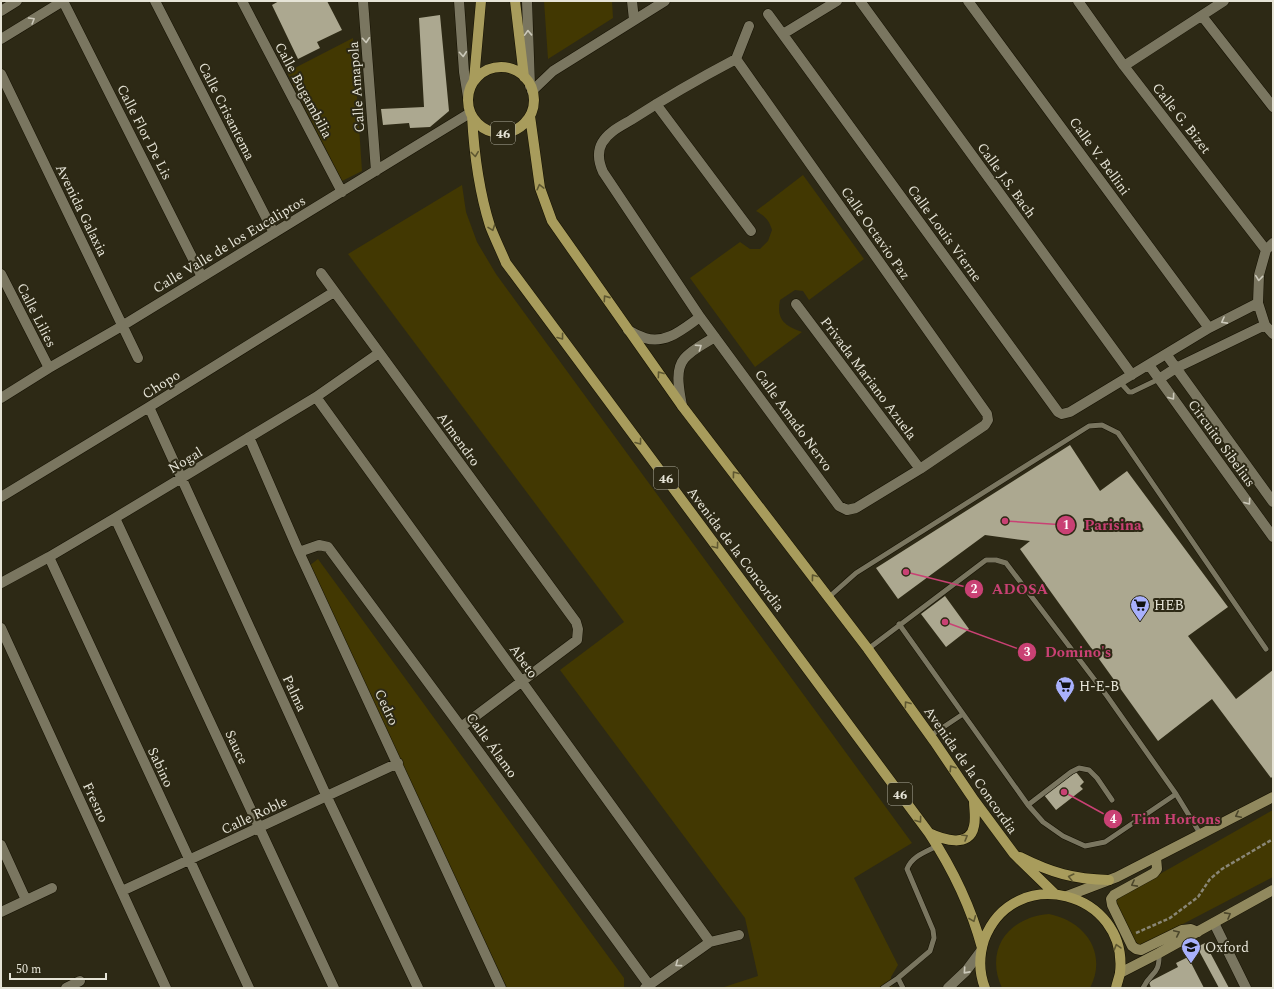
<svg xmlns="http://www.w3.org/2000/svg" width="1274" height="989" viewBox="0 0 1274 989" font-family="Spectral,serif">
<rect width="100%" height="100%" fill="#2d2915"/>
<path fill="#423802" d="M544 1H612L613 18 548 59Z
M353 38 362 171 342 181 287 72Z
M803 175 864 259 809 300 803 291 795 290 780 300C776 320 785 326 802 332L755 367 690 278 740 242 750 249H760L768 241 772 230C769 220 765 216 756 211Z
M462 185 466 212 477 242 496 274 912 843 854 878 898 965 891 977 892 988H721L758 976 745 918 560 670 624 622 348 254Z
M318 559 624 978V988H507L309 566Z
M1273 810V877L1137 948 1114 900Z
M1049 914C1085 921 1108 953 1090 988H1002C984 949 1009 917 1049 914Z"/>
<path fill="#aca890" d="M279 1H327L342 30 317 42 320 48 298 59 272 5Z
M440 15 449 111 430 127 410 128 409 123 383 125 381 109 424 107 419 18Z
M1070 445 1100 491 1127 471 1228 607 1188 636 1236 699 1273 670V776L1271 778 1212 699 1158 741 1020 549 1030 541 985 535 898 599 876 568Z
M945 596 969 629 946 647 921 614Z
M1076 772 1084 782 1080 786 1083 789 1056 810 1044 795Z
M1205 943 1229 988H1219L1197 947Z
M1188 957 1204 988H1151L1149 982 1178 967 1176 963Z"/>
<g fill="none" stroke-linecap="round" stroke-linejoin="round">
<defs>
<path id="service" d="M1120 382 1129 392H1132L1159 379
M829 597 856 573 1089 426 1102 425 1118 433 1266 649
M899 624 1028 805 1043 822 1063 836 1085 846 1105 842 1176 794
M868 649 986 560H996L1006 563 1107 696 1176 794 1201 835
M930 736 963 714
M1028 805 1071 772 1079 768 1089 770 1097 778 1112 800
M883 988 898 978
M903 988 898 978 930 951 934 938 933 930 907 869C912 856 926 852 937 846
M1143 988C1151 971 1160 976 1159 953"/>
<path id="minor" d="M63 1 202 277
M155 1 274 233
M242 1 342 192
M363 1 376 171
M632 1 634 20
M860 1 1132 375
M968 1 1209 328
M1078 1 1124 66 1266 250
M768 14 1058 412 1062 414 1070 412 1209 328 1258 303
M1202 16 1273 107
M783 34 837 1
M736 59 987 414 988 420 985 425 920 469 856 508 847 510 839 506 700 317 603 172C599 163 597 152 602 143 608 132 621 126 631 120 665 98 700 78 736 59Z
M736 59 749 26
M1124 66 1224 1
M1 74 138 358
M532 91 553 71 665 1
M656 104 751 231
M1273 243 1266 250 1259 275 1258 303 1265 325 1273 334
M321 273 576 622 578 629 577 640 461 727
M1 274 49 368
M796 304 920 469
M628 330C633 333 639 336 645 338 666 345 684 328 700 317
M1166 354 1273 502
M1149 365 1273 537
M1159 379 1176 368 1265 325
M316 397 710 942
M1 398 49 368 122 326 470 113
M682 406C680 393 674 371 684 359 691 350 705 343 715 337
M149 407 327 797 418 988
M249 437 299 552 501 988
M1 497 149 407 334 292
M115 518 334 988
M299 552 319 545 328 547 461 727 649 985
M49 557 249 988
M1 583 49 557 115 518 316 397 379 353
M1 628 166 988
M1 845 26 900
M122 891 398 763
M1 912 52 888
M1214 923 1246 988
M66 988 80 981
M645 988 710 942 739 935
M948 988 966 971 981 951"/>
<path id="tertiary" d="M459 1 464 72 468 97
M527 1 530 86
M1 11 17 1
M1 39 63 1"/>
<path id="secondary" d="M1156 857 1157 869 1154 873 1114 895 1111 899 1112 905 1132 946 1136 949 1141 950 1182 930 1191 929 1198 932
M1067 896 1117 877 1273 797
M1120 973 1159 953 1273 890"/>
<path id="primary" d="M515 1 524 77
M468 100a33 33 0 1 1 66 0a33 33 0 1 1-66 0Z
M474 80 481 1
M472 116C474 153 479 191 490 226 495 239 501 251 506 263L929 833C952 868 971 907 982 948
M530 116 540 188 552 221 682 406 868 649 934 741 974 800 1014 854 1055 894
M929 833C942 839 970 849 974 826 976 818 974 809 974 801
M1020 857C1052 873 1073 879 1109 880
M985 988C979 973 979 956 984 940 1014 861 1129 892 1120 973 1119 978 1117 983 1116 988"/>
</defs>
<use href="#service" stroke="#151102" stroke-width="6"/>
<use href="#minor" stroke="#151102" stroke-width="11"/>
<use href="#tertiary" stroke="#151102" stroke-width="11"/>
<use href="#secondary" stroke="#151102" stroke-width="11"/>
<use href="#primary" stroke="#151102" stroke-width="11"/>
<path stroke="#898676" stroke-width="2.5" stroke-dasharray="4 2" stroke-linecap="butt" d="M1136 933 1170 918 1198 897 1210 879 1222 869 1273 839"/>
<use href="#service" stroke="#7a7660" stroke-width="5"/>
<use href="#minor" stroke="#7a7660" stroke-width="10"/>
<use href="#tertiary" stroke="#7a7660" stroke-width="10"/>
<use href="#secondary" stroke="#91895e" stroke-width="10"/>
<use href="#primary" stroke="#a89c5c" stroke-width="10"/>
</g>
<defs><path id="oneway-chevron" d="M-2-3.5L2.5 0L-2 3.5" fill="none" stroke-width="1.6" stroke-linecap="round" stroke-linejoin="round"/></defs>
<g stroke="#cbc8b9">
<use href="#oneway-chevron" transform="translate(32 20) rotate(-31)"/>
<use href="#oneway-chevron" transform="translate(528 33) rotate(-92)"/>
<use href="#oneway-chevron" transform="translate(366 40) rotate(86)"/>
<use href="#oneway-chevron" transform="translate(463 54) rotate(86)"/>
<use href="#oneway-chevron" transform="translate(1259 278) rotate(96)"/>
<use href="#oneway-chevron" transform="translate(1224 321) rotate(152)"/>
<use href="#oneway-chevron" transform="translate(699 347) rotate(-34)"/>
<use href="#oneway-chevron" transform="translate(1172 397) rotate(54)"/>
<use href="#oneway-chevron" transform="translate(1248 502) rotate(54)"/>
<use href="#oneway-chevron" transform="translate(678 964) rotate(144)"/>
<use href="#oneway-chevron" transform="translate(966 971) rotate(132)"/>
</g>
<g stroke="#5e5731">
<use href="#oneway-chevron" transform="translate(475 154) rotate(83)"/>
<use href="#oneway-chevron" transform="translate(540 187) rotate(-104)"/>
<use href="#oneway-chevron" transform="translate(492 228) rotate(70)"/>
<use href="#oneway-chevron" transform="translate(606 298) rotate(-125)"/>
<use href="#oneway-chevron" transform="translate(561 337) rotate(53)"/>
<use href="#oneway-chevron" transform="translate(660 374) rotate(-126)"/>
<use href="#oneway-chevron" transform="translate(639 442) rotate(53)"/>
<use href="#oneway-chevron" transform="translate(735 474) rotate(-127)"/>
<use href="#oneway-chevron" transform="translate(716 546) rotate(53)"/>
<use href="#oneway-chevron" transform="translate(814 577) rotate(-127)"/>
<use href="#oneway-chevron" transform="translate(907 704) rotate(-126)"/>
<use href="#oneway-chevron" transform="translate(952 768) rotate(-124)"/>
<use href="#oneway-chevron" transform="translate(919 820) rotate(54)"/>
<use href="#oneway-chevron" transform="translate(965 837) rotate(-30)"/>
<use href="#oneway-chevron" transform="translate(1071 877) rotate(-166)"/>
<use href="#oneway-chevron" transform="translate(973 919) rotate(68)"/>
<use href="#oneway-chevron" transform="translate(1117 947) rotate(-106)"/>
</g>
<g stroke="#4b462b">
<use href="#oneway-chevron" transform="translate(1238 815) rotate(153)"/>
<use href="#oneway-chevron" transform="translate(1134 884) rotate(152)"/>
<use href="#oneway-chevron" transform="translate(1228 915) rotate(-29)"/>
<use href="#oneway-chevron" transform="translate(1177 933) rotate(-25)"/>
</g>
<defs>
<symbol id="supermarket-pin" viewBox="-11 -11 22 30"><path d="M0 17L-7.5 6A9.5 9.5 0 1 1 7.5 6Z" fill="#a8b0fc" stroke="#2d2915"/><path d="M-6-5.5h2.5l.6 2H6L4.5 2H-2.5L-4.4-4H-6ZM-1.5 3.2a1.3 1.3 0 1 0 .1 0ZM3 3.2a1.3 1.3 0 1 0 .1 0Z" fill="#111"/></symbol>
<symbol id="school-pin" viewBox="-11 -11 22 30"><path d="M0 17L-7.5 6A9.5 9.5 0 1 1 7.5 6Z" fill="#a8b0fc" stroke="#2d2915"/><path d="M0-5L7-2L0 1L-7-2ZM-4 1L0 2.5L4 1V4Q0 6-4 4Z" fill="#111"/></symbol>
</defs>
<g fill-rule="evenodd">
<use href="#supermarket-pin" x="1129" y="594" width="22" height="30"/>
<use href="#supermarket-pin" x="1054" y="675" width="22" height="30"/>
<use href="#school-pin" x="1180" y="936" width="22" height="30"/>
</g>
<g text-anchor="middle" stroke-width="4" stroke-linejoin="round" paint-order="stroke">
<g fill="#2d2915" stroke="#aeac9d" stroke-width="1">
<rect x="491" y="122" width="24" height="22" rx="3"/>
<rect x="654" y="467" width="24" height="22" rx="3"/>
<rect x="888" y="783" width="24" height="22" rx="3"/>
</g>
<g font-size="13" font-weight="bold" fill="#e6e4d7">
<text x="503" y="138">46</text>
<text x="666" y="483">46</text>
<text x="900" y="799">46</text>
</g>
<g font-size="14" fill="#e6e4d7" stroke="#2d2915">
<text transform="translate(356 87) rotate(-94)" y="5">Calle Amapola</text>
<text transform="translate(304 90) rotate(62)" y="5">Calle Bugambilia</text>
<text transform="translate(227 111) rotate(63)" y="5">Calle Crisantema</text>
<text transform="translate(1182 118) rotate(52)" y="5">Calle G. Bizet</text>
<text transform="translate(145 132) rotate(63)" y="5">Calle Flor De Lis</text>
<text transform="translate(1100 156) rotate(54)" y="5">Calle V. Bellini</text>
<text transform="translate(1007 180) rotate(54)" y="5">Calle J.S. Bach</text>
<text transform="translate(82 210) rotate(64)" y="5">Avenida Galaxia</text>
<text transform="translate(876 233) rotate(55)" y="5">Calle Octavio Paz</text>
<text transform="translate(945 233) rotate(54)" y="5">Calle Louis Vierne</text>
<text transform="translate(229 244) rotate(-31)" y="5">Calle Valle de los Eucaliptos</text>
<text transform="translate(37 315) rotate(63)" y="5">Calle Lilies</text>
<text transform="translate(869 378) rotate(53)" y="5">Privada Mariano Azuela</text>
<text transform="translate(161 384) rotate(-32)" y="5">Chopo</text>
<text transform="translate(794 420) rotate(54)" y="5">Calle Amado Nervo</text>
<text transform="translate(459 439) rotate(54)" y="5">Almendro</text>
<text transform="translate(1222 443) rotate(54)" y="5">Circuito Sibelius</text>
<text transform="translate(185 460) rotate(-31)" y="5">Nogal</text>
<text transform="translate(736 549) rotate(53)" y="5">Avenida de la Concordia</text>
<text transform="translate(524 661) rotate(54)" y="5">Abeto</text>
<text transform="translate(295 693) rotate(65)" y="5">Palma</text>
<text transform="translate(387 707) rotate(65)" y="5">Cedro</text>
<text transform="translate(492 745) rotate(54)" y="5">Calle Álamo</text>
<text transform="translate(237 747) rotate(65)" y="5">Sauce</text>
<text transform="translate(161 767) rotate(65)" y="5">Sabino</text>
<text transform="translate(971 770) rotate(55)" y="5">Avenida de la Concordia</text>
<text transform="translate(96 802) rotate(65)" y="5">Fresno</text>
<text transform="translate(254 815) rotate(-25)" y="5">Calle Roble</text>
</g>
<g font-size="14" fill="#e6e4d7" stroke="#2d2915" text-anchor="start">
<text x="1154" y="610">HEB</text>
<text x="1079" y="691">H-E-B</text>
<text x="1205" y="952">Oxford</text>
</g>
</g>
<path fill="none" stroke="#c94174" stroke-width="1.5" d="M1005 521L1066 525M906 572L974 589M945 622L1027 652M1064 792L1113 819"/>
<g fill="#c94174" stroke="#2d2915" stroke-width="1.5">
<circle cx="1005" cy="521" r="4"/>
<circle cx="906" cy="572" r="4"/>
<circle cx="945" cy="622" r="4"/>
<circle cx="1064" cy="792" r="4"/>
<circle cx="1066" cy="525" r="10"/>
<circle cx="974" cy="589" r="10"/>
<circle cx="1027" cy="652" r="10"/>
<circle cx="1113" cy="819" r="10"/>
</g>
<g font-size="12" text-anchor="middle" font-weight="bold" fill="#fff">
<text x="1066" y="529">1</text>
<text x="974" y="593">2</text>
<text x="1027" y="656">3</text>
<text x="1113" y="823">4</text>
</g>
<g font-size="15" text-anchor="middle" font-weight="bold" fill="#c94174" stroke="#2d2915" stroke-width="4" stroke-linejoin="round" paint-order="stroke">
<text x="1113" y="530">Parisina</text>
<text x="1020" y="594">ADOSA</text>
<text x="1078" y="657">Domino's</text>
<text x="1176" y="824">Tim Hortons</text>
</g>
<rect width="1274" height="989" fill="none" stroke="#e6e4d7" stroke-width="4"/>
<path d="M10 973v6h96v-6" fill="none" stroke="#e6e4d7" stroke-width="2"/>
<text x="16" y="973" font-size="12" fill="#e6e4d7" stroke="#2d2915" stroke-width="3" paint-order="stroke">50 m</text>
</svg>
